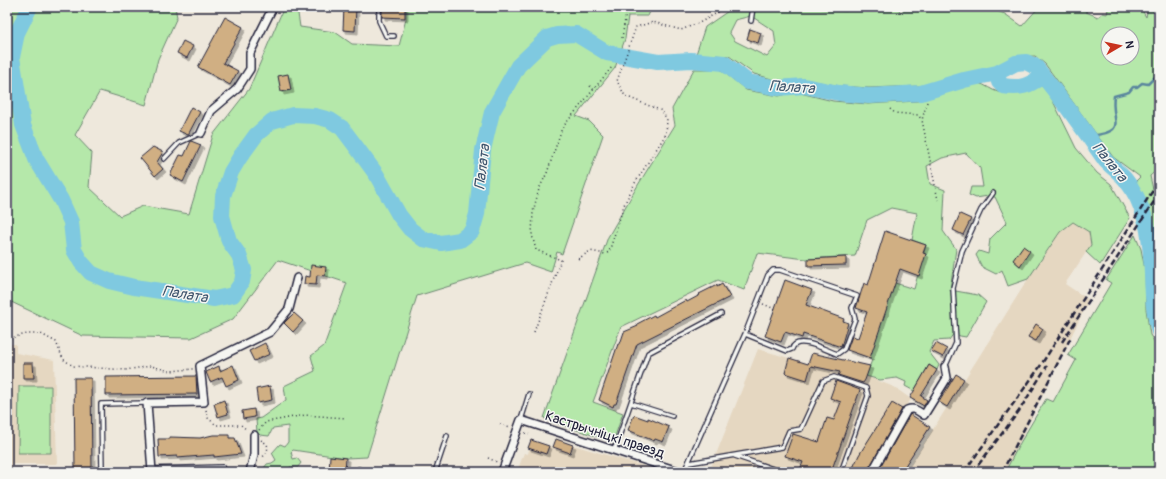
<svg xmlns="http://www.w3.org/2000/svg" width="1166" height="479" viewBox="0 0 1166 479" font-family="Pangolin,sans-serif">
<defs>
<filter id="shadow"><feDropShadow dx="3" dy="3" stdDeviation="0" flood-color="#0004"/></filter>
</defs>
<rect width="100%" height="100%" fill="#eee8dc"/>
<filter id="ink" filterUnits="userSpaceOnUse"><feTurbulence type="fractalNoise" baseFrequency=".025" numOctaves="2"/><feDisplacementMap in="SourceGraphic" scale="8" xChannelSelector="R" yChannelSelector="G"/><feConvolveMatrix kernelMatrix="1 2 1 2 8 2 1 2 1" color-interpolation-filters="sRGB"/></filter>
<g filter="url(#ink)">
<path fill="#e5d7c1" d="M1073 222 1089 232 1091 245 1065 284 1089 300 1005 472H906L1028 279 1060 232Z
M7 344H16V353L54 360 57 464H12V472H7Z
M758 349 865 380 866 376 894 387 911 399 866 472H709Z
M556 439 573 445 664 472H517L524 453 528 454 531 440 553 447Z"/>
<path fill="#b5e8aa" stroke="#6c8572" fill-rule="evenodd" d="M7 7H175L177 17 158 59 146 105 100 91 75 135 92 153 89 187 120 216 143 206 189 214 213 135 249 89 284 7H297L300 27 335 32 352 44 399 46 406 19V7H652L648 16H628L625 39 615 68 576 116 589 121 603 135 562 254 557 252 551 272 525 263 417 296 367 457 346 458 293 450 291 452 293 459 297 458 301 463 298 467H290L289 472H264V468L267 464 272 463 276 460 272 453 280 444 285 446 288 442V426L273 428 269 436 260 435 257 432 256 419 261 418 286 400 284 386 315 371 311 356 324 346 347 283 278 260 233 319 191 338 83 336 7 300Z
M734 7H818L822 9 846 11 851 7H896L901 12 907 7H986L1005 14 1022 26 1039 7H1086V12L1098 17 1103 13 1107 14 1108 9C1116 3 1132 7 1142 10L1146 17 1148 7H1159V168L1150 176 1156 203 1159 199V310C1158 282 1160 245 1151 218 1146 206 1140 194 1136 181L1140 177 1113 157 1045 64 1035 56 1015 57 998 71H975L937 83 920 86 869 88 840 86 804 79 779 81 754 74 729 56 696 54 705 27ZM751 16 774 31 776 46 767 57 735 41 729 32 735 20ZM1108 34H1132V58H1108Z
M694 69H720L746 90 779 96 796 92 833 101 868 104 917 101 978 83C986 85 991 90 998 92 1014 96 1027 92 1040 84L1051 97 1076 148 1097 173 1111 184 1130 218 1100 265 1086 252 1091 245 1089 232 1073 222 1060 232 1028 279 1008 286 1002 270 996 274 982 267 976 255 979 251 988 254 990 239 1007 222 995 197 988 196 976 198 969 195 971 187H983L980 168 966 153 942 158 927 166 930 184 945 190 943 231 956 249 950 290 978 295 986 302 966 337 960 336 954 333 949 340 934 341 929 352 939 365 937 370 929 365 914 391 905 386 906 382 897 378 880 380 866 376 872 360 869 359 895 283 914 289 926 245 912 240 917 213 891 208 867 220 855 256 806 259 757 253 744 290 718 280 621 327 593 402 623 413 613 442 547 420 544 418 608 237 638 185 675 125 672 109Z
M1135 235 1141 249 1145 270 1146 309 1150 335 1159 349V472H1005L1020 443 1046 399 1053 402 1076 360 1068 355 1111 283 1106 280Z
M19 386H51V453H18Z"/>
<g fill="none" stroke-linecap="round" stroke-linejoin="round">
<path stroke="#5a869e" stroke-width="2.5" d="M1090 136C1130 131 1110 122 1114 96L1129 92 1133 87H1137L1142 83 1148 84 1159 73"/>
<path stroke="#7fc9e0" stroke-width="16" d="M30 7 17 33 12 57 23 125 36 159 61 200 71 222 74 250 81 262 91 273 109 281 134 287 214 299 233 295 242 282 244 270 239 255 229 241 222 216 223 196 231 172 240 157 256 135 272 121 293 115 315 116 330 120 342 128 357 148 376 174 399 215 410 229 423 239 441 243 460 240 472 231 477 214 483 150 492 112 518 66 547 38 557 35 576 34 607 53 658 62 691 60 724 63 748 82 778 88 804 86 839 93 869 96 921 93 964 80 997 73 1016 63 1026 62 1036 67C1060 97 1083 128 1105 160 1111 167 1119 172 1125 179 1135 191 1142 207 1146 222 1156 259 1148 296 1159 331
M997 73 999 82 1003 86C1021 89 1028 86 1043 76"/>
</g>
<path fill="#d0af83" stroke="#22223b" filter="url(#shadow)" d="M344 7H356L355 31 343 30Z
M382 7H405V18L382 17Z
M225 17 243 27 223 63 238 71 230 85 198 67Z
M750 29 761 33 758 43 747 39Z
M183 41 193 46 187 58 177 53Z
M288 74 291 90 281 92 278 76Z
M191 107 200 112 188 135 179 131Z
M191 141 201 145 183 182 170 175 180 155 184 156Z
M153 147 163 152 157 162 163 169 155 176 140 158Z
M960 214 971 219 963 235 953 230Z
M885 231 926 245 923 253 926 254 919 276 900 269 870 358 847 350 852 336 858 338 867 312 856 308 864 283 868 285Z
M1023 246 1030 251 1020 266 1013 260Z
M846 257V265L808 266V259Z
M311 265 326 267 325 276 317 275 316 285 304 284 305 276 310 277Z
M785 280 812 290 806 305 844 319 843 321 848 323 841 347 803 334 802 338 785 332 781 342 765 336Z
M722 284 730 297 637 344 616 404H614L613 407 599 400 618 344H620L624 332 638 326 637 324 654 315 655 317 686 300 687 302 700 295 699 294 717 285V287Z
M294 313 303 321 293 332 284 323Z
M1036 324 1043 329 1036 341 1028 337Z
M265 343 270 354 254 361 249 351Z
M936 343 947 349 943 357 931 351Z
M812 353 870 366 865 380 863 383 838 375 840 372 811 366 807 380 785 373 789 358 808 364Z
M23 363H33L34 378H23Z
M233 365 239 380 226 386 222 377 210 382 206 372 219 366 220 371Z
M929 365 937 370 921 396 927 400 924 406 910 398Z
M956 374 964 379 947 407 939 402Z
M196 376 197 394 106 395V377Z
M74 378H91L92 470H75Z
M836 381 860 390 831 472H799L803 462 785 456 793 434 819 442 827 418 834 420 841 402 830 398Z
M270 386 272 400 258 403 256 389Z
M224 400 228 414 218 417 214 404Z
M892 403 902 409 872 463 866 472H851L859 455Z
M254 409 255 417 243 419 242 411Z
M910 414 930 427 901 472H887L880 468Z
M634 415 648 420V418L669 427 663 442 655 439 654 441 628 430Z
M213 435H229V438H235L241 454 214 457V455L177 458V456L159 457 158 439H170V437L200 438Z
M556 439 573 445 570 453 553 447Z
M531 440 549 446 546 454 528 448Z
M330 456 346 458 345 472H329Z"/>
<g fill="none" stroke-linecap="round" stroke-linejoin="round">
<defs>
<path id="lane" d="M379 7V21L386 36H394
M751 21 753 7
M164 159 179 143 201 133
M945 367 956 343 953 288 962 251 981 210 993 193
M631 403 672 416
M521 420 529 394
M614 451 648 353 721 314
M735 456 782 472
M689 463 782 447 789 431 801 429 823 381 834 377 866 388 868 396 841 472
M152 469 223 467
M102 472 101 404 147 403
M358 472 359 469
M435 472 447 436
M684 472 745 334 768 275 773 270H780L857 296 852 308 855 319 844 349 837 354C826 350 796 334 792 349L787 351 745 334"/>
<path id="street" d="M201 133 211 111 237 89 250 69V53L273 7
M152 472 147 403 204 402 200 366 270 332 289 309 297 278
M250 472 254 455V435
M502 472 521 420 681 472
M872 472 907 410C914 407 918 411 924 415L947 378 945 367"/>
</defs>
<use href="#lane" stroke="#22223b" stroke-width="6"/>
<use href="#street" stroke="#22223b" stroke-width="10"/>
<path stroke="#22223b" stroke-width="1.5" stroke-dasharray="1 3" stroke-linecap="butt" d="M622 38 627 7
M590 86 594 90
M927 102 922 120 938 200
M890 109 895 113 918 115 922 120
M578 259 590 251 605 254 609 252 624 205 635 183 666 134 667 120 662 111 625 96 617 81 636 27 653 22 681 30 701 22 727 7
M763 304 775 309
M534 332 561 260 536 250 532 235 533 212 539 189 547 173 562 128 612 67
M7 335 10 338 27 334H41L56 342 63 359 73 366 125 370 151 366 170 371 193 369
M206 410 208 418 216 425H241L247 430
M500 424 510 427
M259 430 266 422 305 415 346 418
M525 433 529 434
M261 440 267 444C269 450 266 453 262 458
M488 458 497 462"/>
<use href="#lane" stroke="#f6f6f2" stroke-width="3.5"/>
<use href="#street" stroke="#f6f6f2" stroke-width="7"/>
<path stroke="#22223b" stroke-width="2.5" stroke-dasharray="6 3" stroke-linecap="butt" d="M1062 342 1159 194
M964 472 1039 368 1159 181
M973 472 1019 411 1047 366
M1002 472 1071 337"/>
</g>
</g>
<g text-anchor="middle" stroke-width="3" stroke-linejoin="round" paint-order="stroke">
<g font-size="14" fill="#22223b" stroke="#f6f6f2">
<text transform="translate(605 434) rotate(18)" y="5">Кастрычніцкі праезд</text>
</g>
<g font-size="15" font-style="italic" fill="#3e546d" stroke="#f6f6f2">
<text transform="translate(792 87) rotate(4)" y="5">Палата</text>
<text transform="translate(1110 162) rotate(51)" y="5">Палата</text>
<text transform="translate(482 167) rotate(-83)" y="5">Палата</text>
<text transform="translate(185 294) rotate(9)" y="5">Палата</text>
</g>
</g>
<rect width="1166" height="479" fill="none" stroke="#f6f6f2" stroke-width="24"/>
<rect x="12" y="12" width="1142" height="455" fill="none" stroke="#22223b" stroke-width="1.5" filter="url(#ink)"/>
<g transform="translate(1120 46) rotate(81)"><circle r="19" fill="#f6f6f2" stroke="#a1a1a9"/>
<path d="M0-3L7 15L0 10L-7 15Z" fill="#c8321e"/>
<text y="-6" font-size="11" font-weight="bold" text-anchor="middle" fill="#22223b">N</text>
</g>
</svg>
